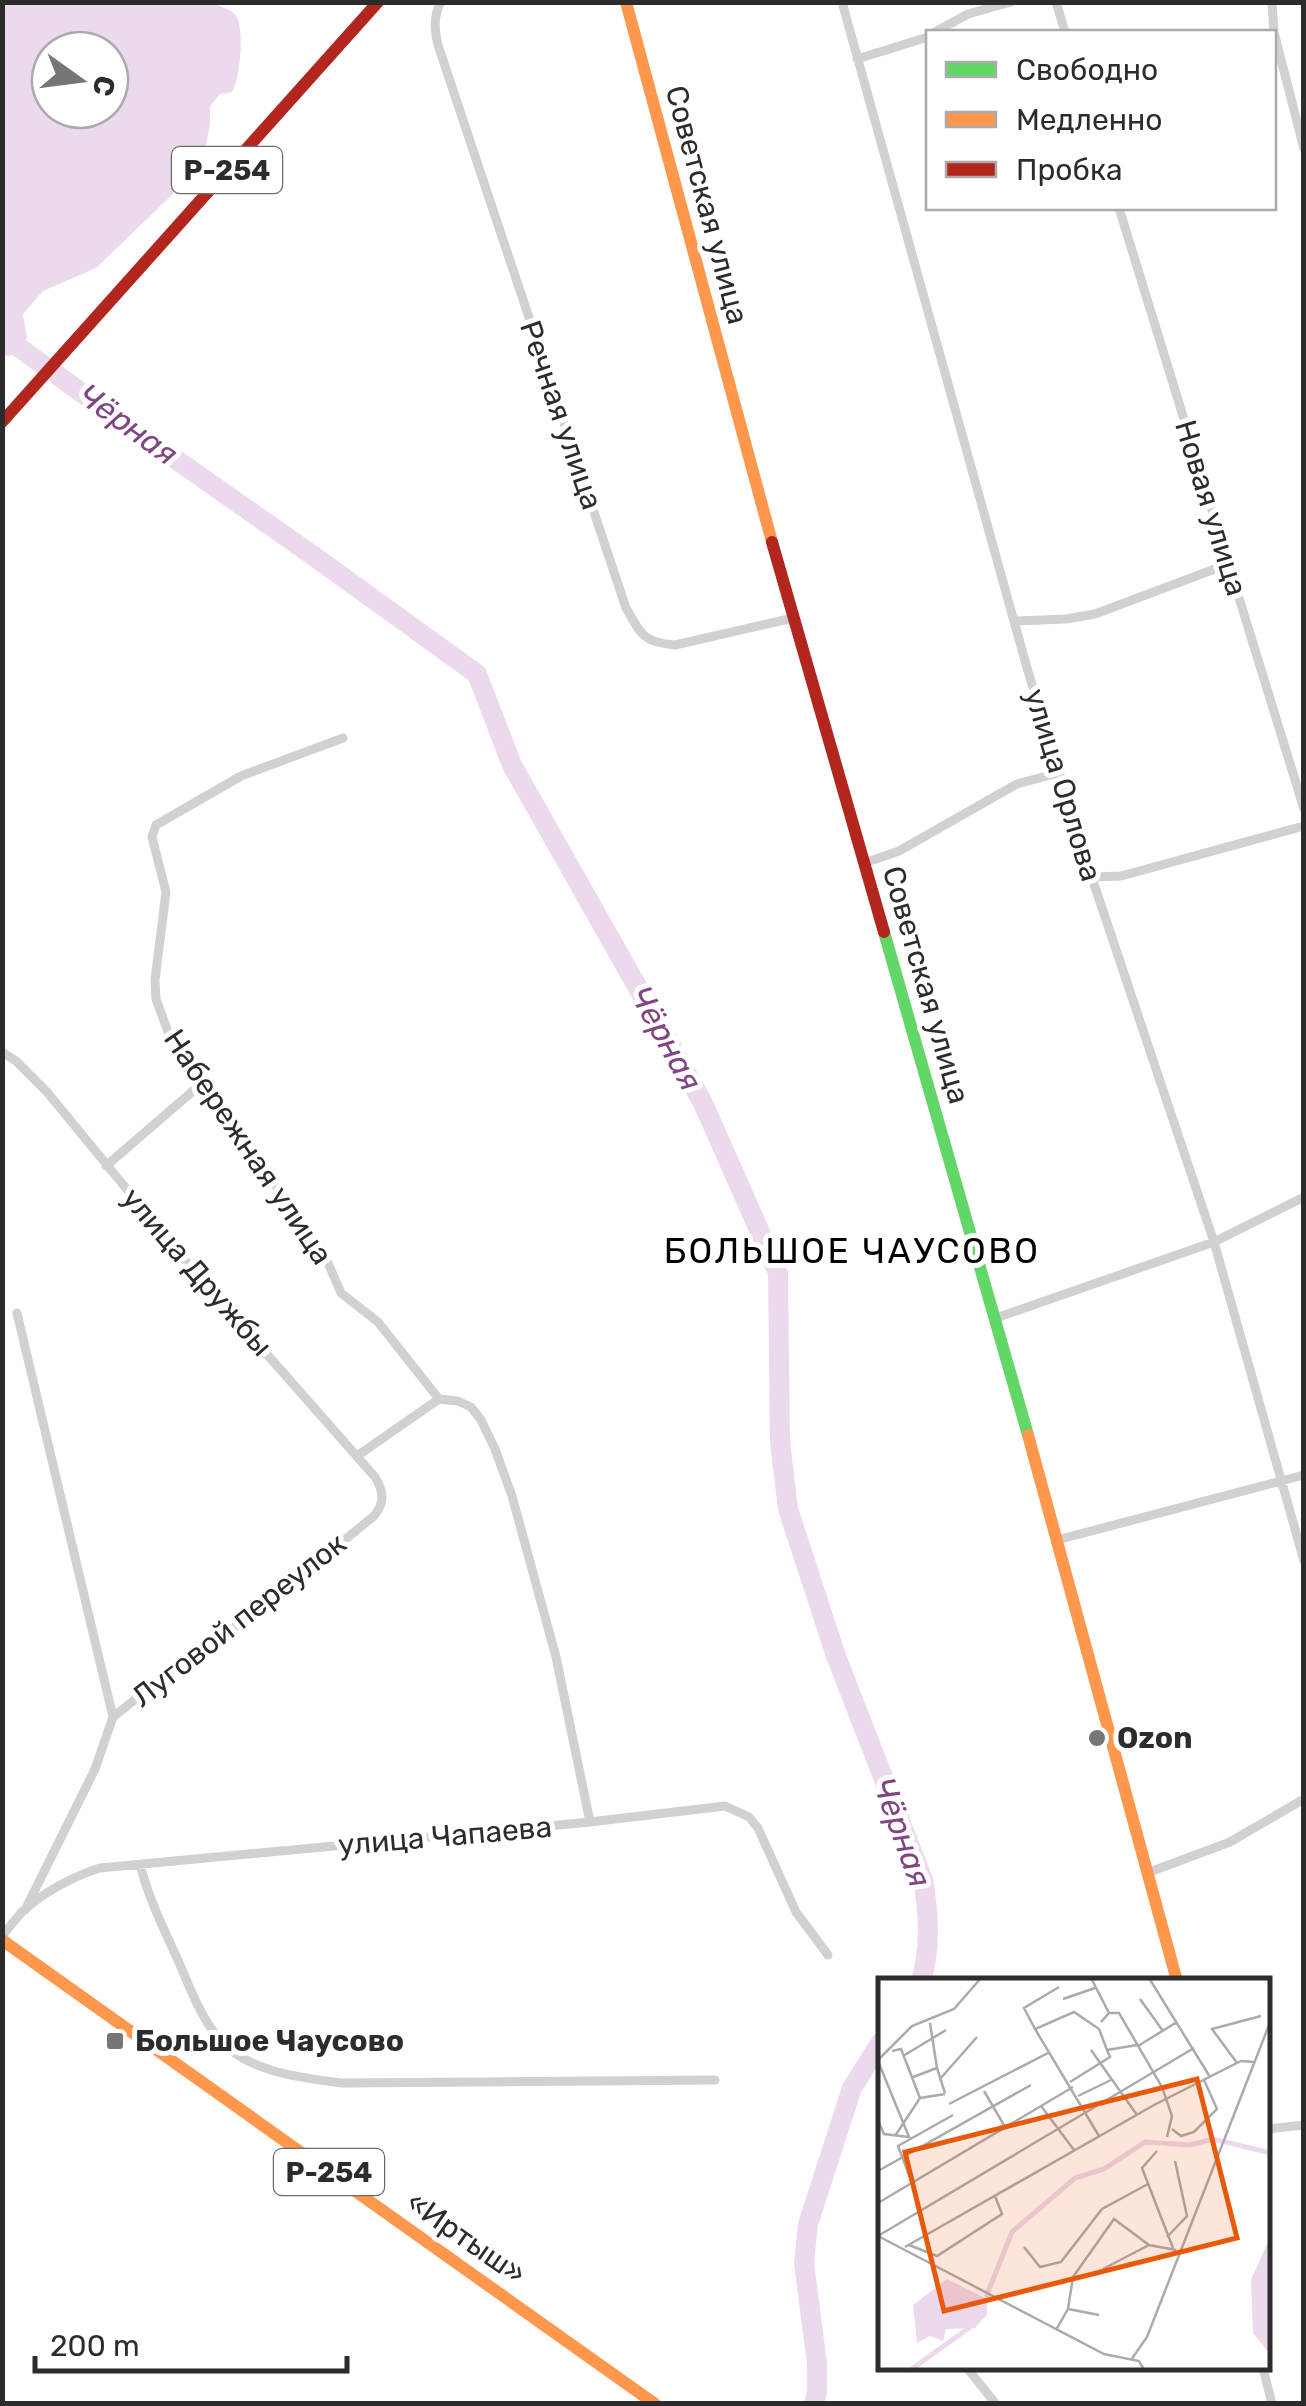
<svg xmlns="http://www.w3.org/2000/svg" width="1306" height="2406" viewBox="0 0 1306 2406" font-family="Rubik,sans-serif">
<rect width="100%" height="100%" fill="#fff"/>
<path fill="#edd9ee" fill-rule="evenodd" d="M212 2C218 6 229 9 234 13 246 24 240 80 232 92L220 94 210 106V124L206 145 172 195 96 268 43 291 23 314 27 338 10 356 3 355V3ZM50 50H110V110H50Z"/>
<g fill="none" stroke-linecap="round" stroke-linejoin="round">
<path stroke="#edd9ee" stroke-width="20" d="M2 335 104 409 315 557 477 674 512 765 703 1103 778 1273 780 1442 788 1509 836 1656 923 1880C929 1915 931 1947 921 1981
M814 2404 817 2392V2364L804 2263 808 2224 852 2088 881 2042"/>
<path stroke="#d1d1d1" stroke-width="9" d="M441 2C433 16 434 30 438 45L626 608C641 634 642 642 675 645L793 618
M842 2 1027 668 1090 872 1214 1242 1304 1561
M1056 2 1065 32
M1272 2 1274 32 1304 149
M935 32 968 14 1011 2
M857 59 928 37
M1119 208 1304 809
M1014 621 1066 619 1095 614 1228 564
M343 738 241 776 156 825 152 837 166 892 155 980 156 999 171 1040 201 1084 321 1247 341 1293 378 1322 439 1399
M864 863 899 851 1017 784 1058 773
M1092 877 1121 876 1304 826
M2 1052 16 1061 47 1092 198 1276 375 1477C384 1492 385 1502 374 1516L256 1612 162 1678 113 1717 95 1769 25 1910
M106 1166 201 1084
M17 1313 113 1717
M996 1318 1214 1242 1304 1197
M439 1399 458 1401 471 1407 481 1420 495 1449 512 1496 556 1657 590 1822
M357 1456 439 1399
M1057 1540 1304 1475
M140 1864C148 1897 163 1927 177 1958 188 1983 198 2011 215 2034 242 2071 299 2078 342 2083L715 2080
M1147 1873 1230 1842 1304 1799
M2 1936C9 1928 16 1918 23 1911 44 1892 74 1876 100 1868L590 1822 725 1806 749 1817 758 1828 796 1912 828 1955
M1268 2129 1304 2125
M967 2368 996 2404
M1263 2368 1272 2404"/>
<path stroke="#63d668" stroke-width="12" d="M884 932 1028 1435"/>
<path stroke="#ff974d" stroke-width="12" d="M626 2 772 542
M1028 1435 1177 1981
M2 1940 655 2404"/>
<path stroke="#b3261e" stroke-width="12" d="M2 422 378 2
M772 542 884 932"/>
</g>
<g fill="#767676" stroke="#fff" stroke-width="4">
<circle cx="1097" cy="1738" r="10"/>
<rect x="105" y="2031" width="20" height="20" rx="5"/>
</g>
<g text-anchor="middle" stroke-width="10" stroke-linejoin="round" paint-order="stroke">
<g fill="#fff" stroke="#6b6b6b" stroke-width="2.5">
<rect x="172" y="147" width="110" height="46" rx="8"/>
<rect x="274" y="2149" width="110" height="46" rx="8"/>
</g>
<g font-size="28" font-weight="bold" fill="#2c2c2c">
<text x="227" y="180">Р-254</text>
<text x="329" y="2182">Р-254</text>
</g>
<g font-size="30" fill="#2c2c2c" stroke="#fff">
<text transform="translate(707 205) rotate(75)" y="10">Советская улица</text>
<text transform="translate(561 415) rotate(71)" y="10">Речная улица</text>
<text transform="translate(1211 508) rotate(73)" y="10">Новая улица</text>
<text transform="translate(1063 785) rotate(73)" y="10">улица Орлова</text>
<text transform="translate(926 985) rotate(74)" y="10">Советская улица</text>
<text transform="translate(248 1147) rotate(56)" y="10">Набережная улица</text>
<text transform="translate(197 1272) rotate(49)" y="10">улица Дружбы</text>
<text transform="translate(239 1620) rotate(-38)" y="10">Луговой переулок</text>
<text transform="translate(445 1836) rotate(-5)" y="10">улица Чапаева</text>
<text transform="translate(466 2238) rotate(35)" y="10">«Иртыш»</text>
</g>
<g font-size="30" font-weight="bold" fill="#2c2c2c" stroke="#fff" text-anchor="start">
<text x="1117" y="1748">Ozon</text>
<text x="135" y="2051">Большое Чаусово</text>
</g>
<g font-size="32" font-style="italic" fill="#824584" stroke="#fff">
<text transform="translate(128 424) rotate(36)" y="11">Чёрная</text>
<text transform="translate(666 1038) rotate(61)" y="11">Чёрная</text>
<text transform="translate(902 1832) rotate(70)" y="11">Чёрная</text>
</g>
<g font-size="35" letter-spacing="2.5" fill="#000" stroke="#fff">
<text x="852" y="1263">БОЛЬШОЕ ЧАУСОВО</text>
</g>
</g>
<g transform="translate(878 1978)">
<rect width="392" height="392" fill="#fff"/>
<path d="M392 259V376L375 355 373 302ZM69 301 109 321V337L97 350 68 351 65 363 52 358 39 365 35 327Z" fill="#edd9ee"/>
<path fill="none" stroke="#edd9ee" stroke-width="5" d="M108 319 134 254 197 200 226 191 267 164 312 167 335 161 393 175M31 393 99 344"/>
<path fill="none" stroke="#ababab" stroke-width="2.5" d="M213 0 231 35 223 44M271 0 332 99M185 21 217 10M262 21 285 53M231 35H241L284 109 294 138 289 159M52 45 59 90M157 51 146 30 181 9M260 68 299 44M213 72 259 137M14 73 23 71 42 120 67 116M25 78 68 52M0 82 34 48 76 31 103 0M0 83 31 159 6 156 0 143M359 85 334 51 383 38M35 99 59 90 67 115M62 101 99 59M192 104 232 79 229 72 259 67M106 113 127 149M200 118 233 102M71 126 170 75M163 128 196 172M294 151 303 158 316 154 339 131 326 102M17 158 42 120M221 158 157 51 196 34 221 51 229 72M279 173 264 190 295 270M0 193 153 107M34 205 20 168 75 137M0 225 195 109M0 258 316 70M0 258 226 376 261 383 267 393M289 259 309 238 297 183M31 267 59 278 124 236 117 218M27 269 276 127 363 83 376 84M146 269 162 289 183 284 224 231 270 206M225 291 271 267M190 331 195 299 236 241 271 267 298 272M178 352 190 331 221 337M253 382 269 359 393 42"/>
<path fill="#e8590c" fill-opacity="0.15" stroke="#e8590c" stroke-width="5" d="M319 101 359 260 66 333 27 174Z"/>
<rect width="392" height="392" fill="none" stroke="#2c2c2c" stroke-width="5"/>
</g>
<rect width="1306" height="2406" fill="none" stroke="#2c2c2c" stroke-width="10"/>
<rect x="926" y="30" width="350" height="180" fill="#ffffff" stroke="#ababab" stroke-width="2.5"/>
<rect x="946" y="62" width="50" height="15" fill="#63d668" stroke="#ababab" stroke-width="2.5"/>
<text x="1016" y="80" font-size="30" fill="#2c2c2c">Свободно</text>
<rect x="946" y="112" width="50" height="15" fill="#ff974d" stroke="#ababab" stroke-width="2.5"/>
<text x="1016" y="130" font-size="30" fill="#2c2c2c">Медленно</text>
<rect x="946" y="162" width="50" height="15" fill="#b3261e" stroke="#ababab" stroke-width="2.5"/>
<text x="1016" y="180" font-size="30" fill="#2c2c2c">Пробка</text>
<g transform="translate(80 80) rotate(104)"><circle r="48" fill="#ffffff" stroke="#ababab" stroke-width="2.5"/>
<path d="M0-8L18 38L0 25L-18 38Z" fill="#767676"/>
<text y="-15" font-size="28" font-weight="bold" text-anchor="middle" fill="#2c2c2c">С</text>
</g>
<path d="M35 2356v15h312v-15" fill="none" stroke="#2c2c2c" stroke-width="5"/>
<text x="50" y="2356" font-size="30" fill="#2c2c2c" stroke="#ffffff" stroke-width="8" paint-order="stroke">200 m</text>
</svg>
